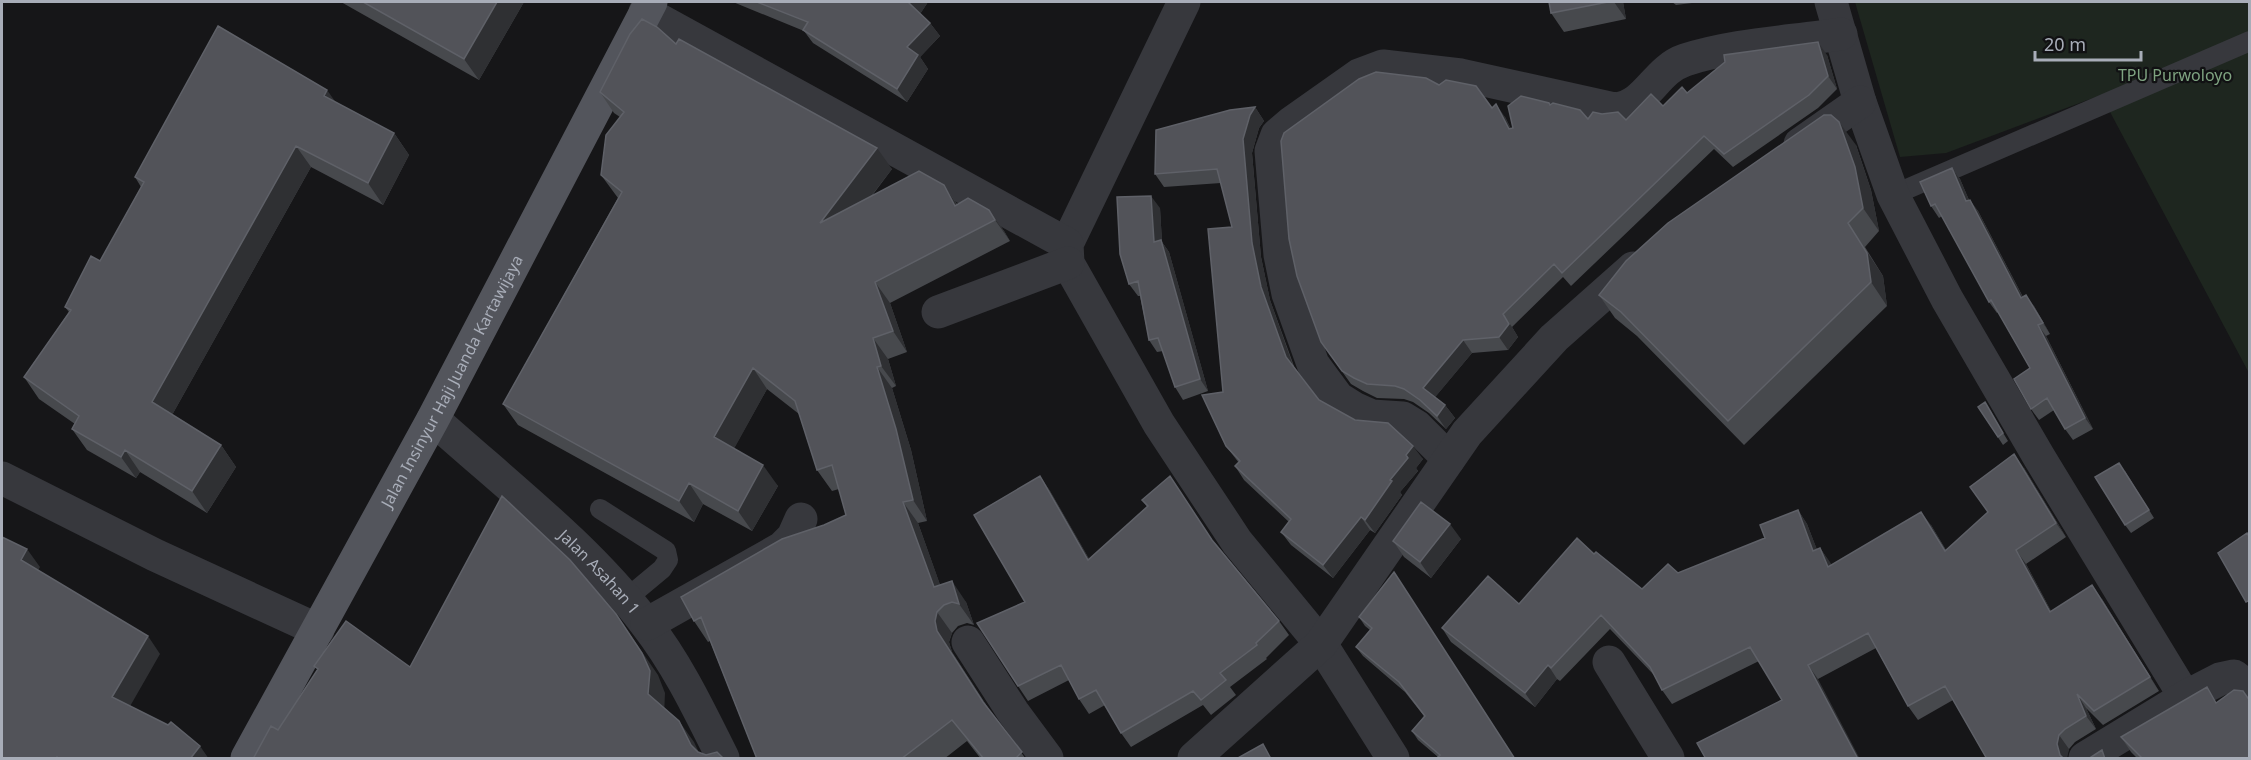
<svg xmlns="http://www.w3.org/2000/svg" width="2251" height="760" viewBox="0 0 2251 760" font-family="'Noto Sans',sans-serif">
<rect width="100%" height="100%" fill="#161618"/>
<path fill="#1e261f" d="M1855 2H2249V373L2101 95 1946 153 1900 157Z"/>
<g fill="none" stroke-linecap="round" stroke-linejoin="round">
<path stroke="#37383d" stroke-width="20" d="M1893 195 2250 41
M600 509 666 551 668 560 662 569 626 599"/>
<g stroke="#37383d" stroke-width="33">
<path d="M1184 2 1067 244 1068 263 1159 424 1237 542 1321 644 1393 758"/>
<path d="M1831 2 1860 102 1893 195 1947 299 2039 457 2185 697"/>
<path d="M645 12 1067 244"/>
<path d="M1800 144 1860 102"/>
<path d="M938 312 1068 263"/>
<path id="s1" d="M433 419C504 483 589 548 646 624 678 665 700 712 723 758"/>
<path d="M1449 459 1416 426 1403 418 1372 416 1354 408 1338 398 1313 364 1288 294 1280 255 1271 151 1277 135 1291 123 1359 75 1383 66 1461 75 1615 109C1647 106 1655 70 1685 60 1735 44 1790 42 1841 34"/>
<path d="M2 478 155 555 318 630"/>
<path d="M647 624 782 548 793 537 801 519"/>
<path d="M968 642 1013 712 1047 758"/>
<path d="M1609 662 1668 758"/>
<path d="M1194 758 1321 644 1467 433 1554 338 1633 268"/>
<path d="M2085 758 2185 697 2220 679 2234 676 2250 688"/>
</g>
<path stroke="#53555c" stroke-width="33" id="s2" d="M247 758 433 419 651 2"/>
</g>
<path fill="#47494d" d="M341 2H524L479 80Z
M733 2H928L920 14 930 23 940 36 920 57 928 69 907 102 813 43 804 31Z
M1549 2H1623L1626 19 1564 32 1551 13Z
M1672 2H1700L1676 5Z
M676 44 892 169 871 197 944 185 957 204 989 210 1004 231 1010 241 890 303 907 352 888 359 896 386 892 388 911 450 927 521 918 523 940 585 966 602 974 625 967 623 958 626 952 633 949 642 952 652 990 711 1026 759H981L967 741 944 759H757L710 641 708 642 694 621 824 525 846 515 839 489 832 491 817 470 799 414 767 389 734 448 778 486 752 531 703 504 694 522 518 425 503 404 618 198 601 175 620 117 614 113 600 92Z
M1827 55 1837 89 1818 108 1733 167 1714 149 1571 286 1563 277 1512 327 1518 337 1508 350 1472 353 1435 397 1445 405 1455 418 1446 429 1429 413 1413 402 1404 399 1377 398 1363 391 1351 384 1321 342 1439 85 1505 117 1511 129 1550 105 1588 119 1626 120 1663 106 1687 93Z
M336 103 394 133 409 155 383 205 311 167 172 415 221 445 236 467 207 513 140 472 136 478 87 450 72 429 75 424 39 399 24 377 69 312 65 307 100 261 141 187 135 177Z
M1255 107 1264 121 1259 128 1252 153 1261 257 1270 300 1295 369 1319 400 1423 459 1416 468 1418 471 1400 492 1402 495 1375 533 1370 530 1333 578 1291 545 1281 532 1289 522 1244 480 1235 466 1239 463 1226 446 1223 392 1232 227 1221 183 1164 187 1155 174Z
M1856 145 1871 190 1879 231 1865 247 1883 276 1887 306 1744 445 1637 336 1615 318 1599 295Z
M1952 168 1960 179 1969 200 1978 211 2023 297 2034 306 2050 334 2046 336 2093 429 2073 440 2065 429 2054 410 2039 420 2031 409 2030 368 1998 312 1997 313 1989 302 1942 216 1939 218 1931 206Z
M1160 208 1162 242 1169 252 1208 391 1183 400 1175 387 1163 351 1157 352 1149 340 1140 296H1138L1129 284Z
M1978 407 1990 411 2008 441 2003 445Z
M2024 468 2066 537 2026 564 2051 611 2102 599 2159 691 2103 725 2086 708 2096 729 2075 742 2069 749 2066 758 1953 700 1918 720 1908 706 1876 648 1818 679 1782 700 1759 661 1672 704 1662 690 1654 675 1610 629 1560 681 1557 679 1535 707 1451 642 1442 628 1519 604 1594 554 1642 589 1678 573 1765 538 1798 510 1807 524 1817 550 1820 548 1832 566 1931 525 1946 550 1988 513Z
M2125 471 2154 518 2131 533 2125 525Z
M1040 476 1050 491 1089 559 1147 507 1142 500 1215 543 1279 621 1289 635 1266 658 1267 659 1230 687 1236 695 1211 715 1203 705 1131 747 1121 733 1105 705 1089 714 1079 699 1069 680 1028 701 1018 686Z
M1461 539 1431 578 1404 557 1393 541Z
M1394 572 1515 759 1438 757 1418 740 1412 731 1424 716 1405 692 1363 656 1356 647 1370 630 1365 626 1359 617Z
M2217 702 2250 759H2138L2131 752 2121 737Z"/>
<path fill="#2f3033" d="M497 2H524L479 80 464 59Z
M910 2H928L918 17 909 3Z
M1614 2H1623L1626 19Z
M930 23 940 36 920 57 928 69 907 102 897 89 907 47Z
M1818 42 1827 55 1837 89 1828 76Z
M327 90 342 111 324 96Z
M1496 104 1505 117 1518 142 1509 129Z
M1255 107 1264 121 1259 128 1252 153 1261 257 1270 300 1295 371 1286 357 1261 287 1252 243 1243 139 1250 115Z
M1839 122 1856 145 1871 190 1879 231 1863 208Z
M394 133 409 155 383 205 368 183Z
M296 146 311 167 167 424 152 402Z
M877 148 892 169 834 244 820 223Z
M1952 168 1960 179 1974 212 1966 201Z
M944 185 958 206H955Z
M1151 196 1160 208 1162 242 1169 252 1208 391 1200 379 1154 242Z
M1970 200 1978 211 2029 309 2021 298Z
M989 210 1004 231 1010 241 995 220Z
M1848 223 1883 276 1887 306 1871 282Z
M875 282 890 303 907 352 893 331Z
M2026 295 2034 306 2050 334 2043 323Z
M1503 314 1512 327 1518 337 1508 350 1499 337Z
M2038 325 2046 336 2093 429 2085 418Z
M873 338 888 359 896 386 881 366Z
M1463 340 1472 353 1432 401 1423 388Z
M877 367 892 388 911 450 927 521 913 500Z
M753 368 767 389 729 458 714 437Z
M1445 405 1455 418 1446 429 1437 416Z
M221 445 236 467 207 513 192 491Z
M1413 446 1423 459 1416 468 1418 471 1400 492 1402 495 1375 533 1365 520 1406 455Z
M125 450 140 472 136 478 121 457Z
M2014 454 2024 468 2066 537 2056 523Z
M763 465 778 486 752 531 738 511Z
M1040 476 1050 491 1098 574 1088 560Z
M689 483 703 504 694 522 679 501Z
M903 502 918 523 947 604 934 587Z
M1798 510 1807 524 1823 565 1813 551Z
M1921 512 1931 525 1954 564 1945 551Z
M1361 517 1370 530 1333 578 1323 565Z
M1450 524 1461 539 1431 578 1420 562Z
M1820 548 1830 562 1838 581 1828 567Z
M27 549 40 567 34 578 21 560Z
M2016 550 2026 564 2059 626 2050 612Z
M952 581 966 602 974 625 959 604Z
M2092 585 2102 599 2159 691 2150 677Z
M937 612 952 633 949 642 952 652 998 723 983 702 937 631 935 621Z
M616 614 658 675 665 693 664 716 648 694Z
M148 636 160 654 125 715 112 697Z
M1548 665 1557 679 1535 707 1525 693Z
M1808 665 1818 679 1860 759H1858Z
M2077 694 2086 708 2096 729 2086 716Z
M679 721 694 742 702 759 691 745Z
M2059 735 2069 749 2067 759H2063L2060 755 2057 744Z
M200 746 209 759H190Z"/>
<path fill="#525359" stroke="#5f6168" stroke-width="1.5" d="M363 2H497L464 59Z
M757 2H910L909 3 930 23 907 47 918 55 897 89 803 30 808 22Z
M1549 2H1608L1551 13Z
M642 19 657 27 676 44 679 39 877 148 820 223 919 171 944 185 955 206 968 198 989 210 995 220 875 282 893 331 873 338 881 366 877 367 896 429 913 500 903 502 934 587 952 581 959 604 952 602 944 605 937 612 935 621 937 631 983 702 1022 752 1015 759H984L952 720 901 759H757L701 617 694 621 681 597 782 539 824 525 846 515 832 465 817 470 795 401 753 368 714 437 763 465 738 511 689 483 679 501 503 404 622 192 601 175 606 135 624 112 600 92 630 34Z
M218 26 327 90 324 96 394 133 368 183 296 146 152 402 221 445 192 491 125 450 121 457 72 429 79 416 24 377 71 310 65 307 91 256 100 261 144 182 135 177Z
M1818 42 1828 76 1809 95 1724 154 1704 136 1562 273 1554 264 1503 314 1509 324 1499 337 1463 340 1423 388 1445 405 1437 416 1420 400 1404 389 1395 386 1367 384 1354 378 1342 371 1321 342 1297 276 1289 239 1281 141 1284 133 1359 79 1376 72 1426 78 1439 85 1446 80 1476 86 1492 108 1496 104 1509 129 1513 128 1508 106 1521 96 1549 103 1550 105 1553 103 1580 110 1588 119 1593 112 1602 114 1618 112 1626 120 1651 94 1663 106 1682 87 1687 93 1725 62 1724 55Z
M1255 107 1250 115 1243 139 1252 243 1261 287 1286 357 1319 400 1355 420 1388 423 1413 446 1406 455 1408 458 1390 480 1392 481 1365 520 1361 517 1323 565 1281 532 1291 519 1235 466 1240 461 1226 446 1202 395 1223 392 1208 229 1232 227 1217 169 1155 174 1156 130 1230 110Z
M1824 115H1831L1839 122 1855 167 1863 208 1848 223 1867 253 1871 282 1728 421 1621 312 1599 295 1626 261 1668 223Z
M1952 168 1966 201 1970 200 2021 298 2026 295 2043 323 2038 325 2085 418 2065 429 2047 398 2031 409 2014 379 2030 368 1991 300 1989 302 1935 204 1931 206 1920 182Z
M1151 196 1154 242 1161 240 1200 379 1175 387 1158 338 1149 340 1138 281 1129 284 1120 254 1117 197Z
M1985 402 2003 433 1998 437 1978 407Z
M2014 454 2056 523 2016 550 2050 612 2092 585 2150 677 2094 711 2077 694 2086 716 2065 729 2059 735 2057 744 2060 755 2064 759H1987L1945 686 1908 706 1868 633 1808 665 1858 759H1706L1697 743 1782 700 1750 647 1662 690 1650 667 1601 615 1551 668 1548 665 1525 693 1442 628 1488 576 1519 604 1577 538 1594 554 1596 552 1642 589 1668 564 1678 573 1765 538 1760 525 1798 510 1813 551 1820 548 1828 567 1921 512 1945 551 1988 512 1970 487Z
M2119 463 2149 510 2125 525 2095 477Z
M1040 476 1088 560 1148 506 1142 500 1170 476 1212 540 1279 621 1256 643 1257 645 1220 673 1226 680 1201 700 1193 691 1121 733 1096 690 1079 699 1061 665 1018 686 977 623 1025 602 974 515Z
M502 496 570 560 616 614 642 653 650 671 648 694 679 721 691 745 698 752 706 755 717 752 724 759H253L271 726 278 730 318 669 314 666 346 621 410 667Z
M1421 502 1450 524 1420 562 1393 541Z
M2247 533 2250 538V600L2246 602 2218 553Z
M2 537 27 549 21 560 148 636 112 697 168 725 171 722 200 746 190 759H59L57 757 56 759H2Z
M1394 572 1515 759H1436L1440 755 1412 731 1425 716 1399 682 1356 647 1372 628 1359 617Z
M2207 687 2216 703 2234 690 2243 691 2250 701V759H2143L2121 737Z
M1263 744 1271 759H1236Z
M2102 750 2105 759H2088Z"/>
<g text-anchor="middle" stroke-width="4.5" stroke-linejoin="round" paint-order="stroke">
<g font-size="16" fill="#7fa381" stroke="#111113">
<text x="2175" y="81">TPU Purwoloyo</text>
</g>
<g font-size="16" fill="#a8adb8" stroke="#111113">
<text dy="6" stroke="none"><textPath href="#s2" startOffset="429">Jalan Insinyur Haji Juanda Kartawijaya</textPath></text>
<text dy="6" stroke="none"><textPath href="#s1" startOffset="226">Jalan Asahan 1</textPath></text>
</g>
</g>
<rect width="2251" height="760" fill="none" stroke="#a8adb8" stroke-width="6"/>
<path d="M2035 51v9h106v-9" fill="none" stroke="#a8adb8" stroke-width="3"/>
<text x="2044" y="51" font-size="18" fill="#a8adb8" stroke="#111113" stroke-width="4.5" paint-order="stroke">20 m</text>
</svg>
